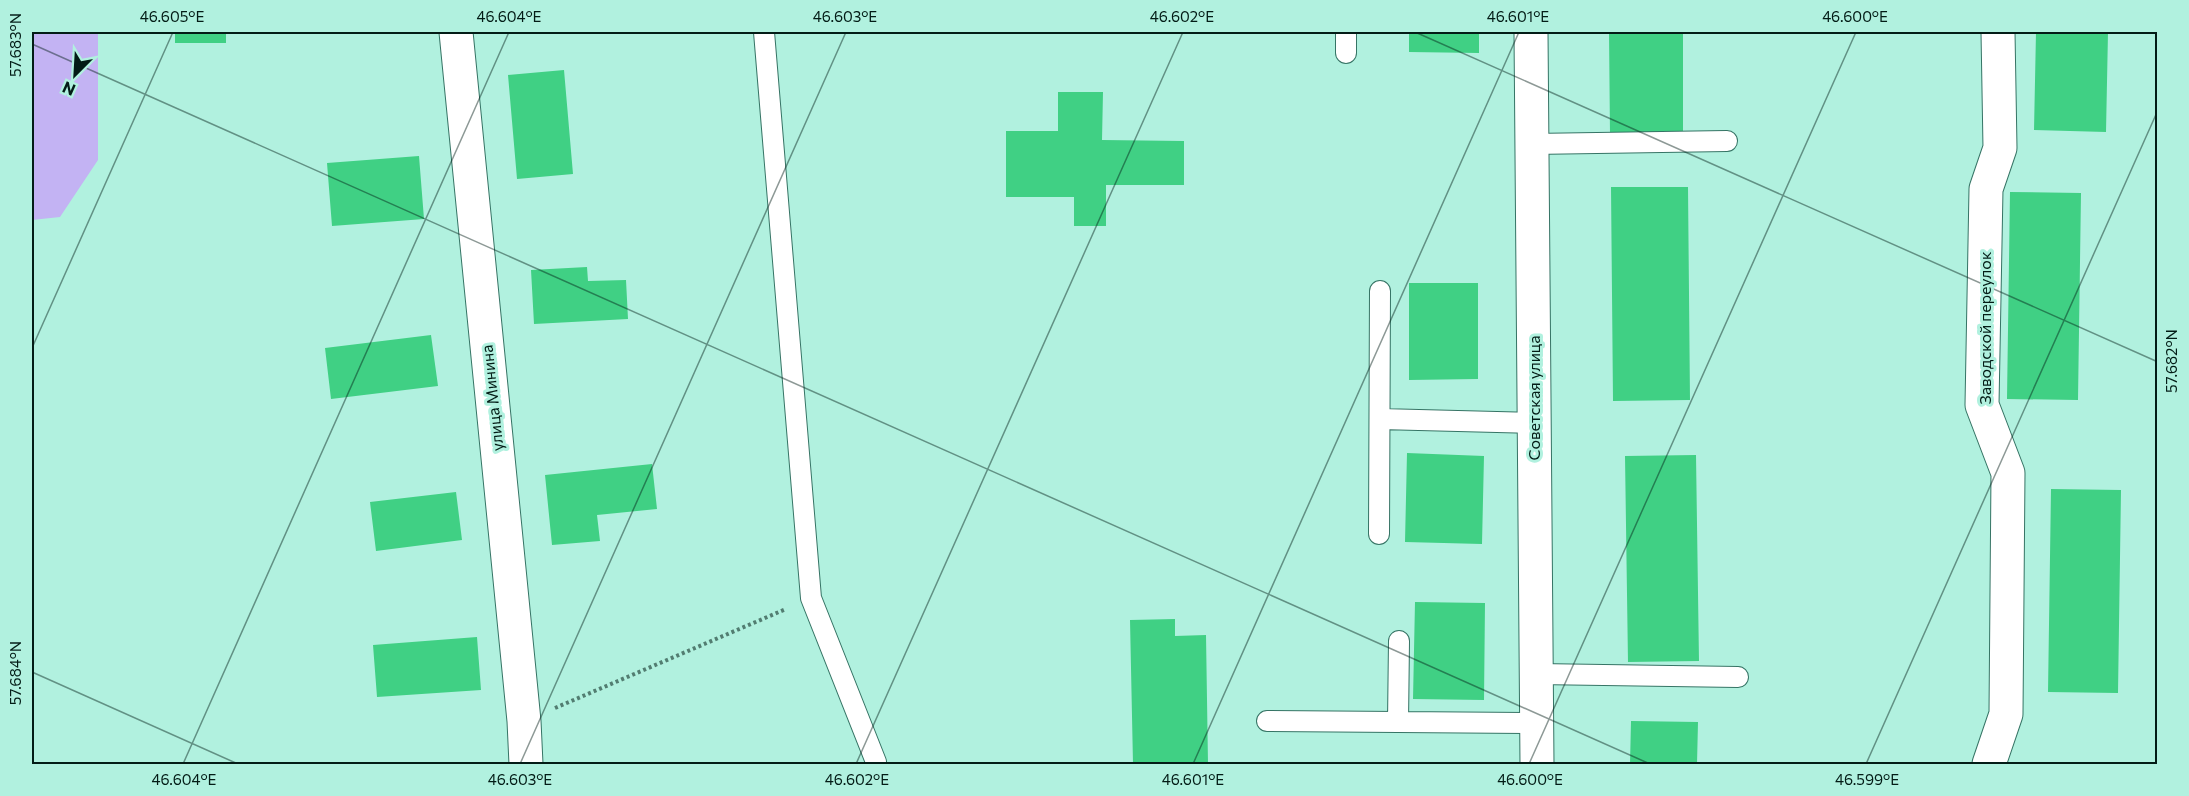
<svg xmlns="http://www.w3.org/2000/svg" width="2189" height="796" viewBox="0 0 2189 796" font-family="Commissioner,sans-serif">
<rect width="100%" height="100%" fill="#b1f1df"/>
<path fill="#c3b3f3" d="M32 32H98V160L60 217 32 220Z"/>
<path fill="#40d084" d="M175 32H226V43H175Z
M1409 32H1479V53L1409 52Z
M1609 32H1683V135H1610Z
M2036 32H2108L2106 132 2034 130Z
M564 70 573 174 517 179 508 75Z
M1058 92H1103L1102 140 1184 141V185H1106V226H1074V197H1006V131H1058Z
M419 156 424 219 332 226 327 163Z
M1611 187H1688L1690 400 1613 401Z
M2010 192 2081 193 2078 400 2007 399Z
M587 267 588 281 626 280 628 319 534 324 531 270Z
M1409 283H1478V379L1409 380Z
M431 335 438 386 331 399 325 348Z
M1407 453 1484 456 1482 544 1405 542Z
M1696 455 1699 661 1628 662 1625 456Z
M652 464 657 509 597 515 600 541 552 545 545 475Z
M2051 489 2121 490 2118 693 2048 692Z
M456 492 462 540 376 551 370 502Z
M1415 602 1485 603 1484 700 1413 699Z
M1175 619V636L1206 635 1208 764H1133L1130 620Z
M477 637 481 690 377 697 373 645Z
M1631 721 1698 722 1697 764H1630Z"/>
<g fill="none" stroke-linecap="round" stroke-linejoin="round">
<defs>
<path id="service" d="M764 32 811 598 876 762
M1346 32V53
M1532 144 1727 141
M1380 419 1535 423
M1379 534 1380 291
M1537 674 1738 677
M1267 721 1537 723
M1398 722 1399 641"/>
<path id="minor" d="M456 32 524 721 526 764
M1531 32 1537 764
M1989 764 2006 714 2008 473 1982 405 1986 189 2000 148 1998 32"/>
</defs>
<use href="#service" stroke="#367465" stroke-width="22"/>
<use href="#minor" stroke="#367465" stroke-width="35"/>
<path stroke="#527d71" stroke-width="4" stroke-dasharray="3 3" stroke-linecap="butt" d="M555 708 786 609"/>
<use href="#service" stroke="#fff" stroke-width="20"/>
<use href="#minor" stroke="#fff" stroke-width="33"/>
</g>
<path fill="none" stroke="#031c16" stroke-width="1.5" stroke-opacity="0.45" d="M1415 32 2158 362M32 44 1650 764M32 348 173 32M32 672 238 764M183 764 509 32M520 764 846 32M856 764 1183 32M1193 764 1519 32M1529 764 1856 32M1866 764 2158 110"/>
<g text-anchor="middle" stroke-width="6" stroke-linejoin="round" paint-order="stroke">
<g font-size="16" fill="#031c16" stroke="#b1f1df">
<text transform="translate(1985 328) rotate(-90)" y="6">Заводской переулок</text>
<text transform="translate(492 398) rotate(-96)" y="6">улица Минина</text>
<text transform="translate(1534 398) rotate(-90)" y="6">Советская улица</text>
</g>
</g>
<rect width="2189" height="796" fill="none" stroke="#b1f1df" stroke-width="66"/>
<g transform="translate(75 75) rotate(204)" stroke="#b1f1df" stroke-width="4.5" paint-order="stroke">
<path d="M0-4.5L10 22L0 15L-10 22Z" fill="#031c16"/>
<text y="-9" font-size="16" font-weight="bold" text-anchor="middle" fill="#031c16">N</text>
</g>
<rect x="33" y="33" width="2123" height="730" fill="none" stroke="#031c16" stroke-width="2"/>
<g font-size="15" text-anchor="middle" fill="#031c16">
<text x="172" y="22">46.605°E</text>
<text x="509" y="22">46.604°E</text>
<text x="845" y="22">46.603°E</text>
<text x="1182" y="22">46.602°E</text>
<text x="1518" y="22">46.601°E</text>
<text x="1855" y="22">46.600°E</text>
<text transform="translate(16 45) rotate(-90)" y="5">57.683°N</text>
<text transform="translate(2172 361) rotate(-90)" y="5">57.682°N</text>
<text transform="translate(16 673) rotate(-90)" y="5">57.684°N</text>
<text x="184" y="785">46.604°E</text>
<text x="520" y="785">46.603°E</text>
<text x="857" y="785">46.602°E</text>
<text x="1193" y="785">46.601°E</text>
<text x="1530" y="785">46.600°E</text>
<text x="1867" y="785">46.599°E</text>
</g>
</svg>
